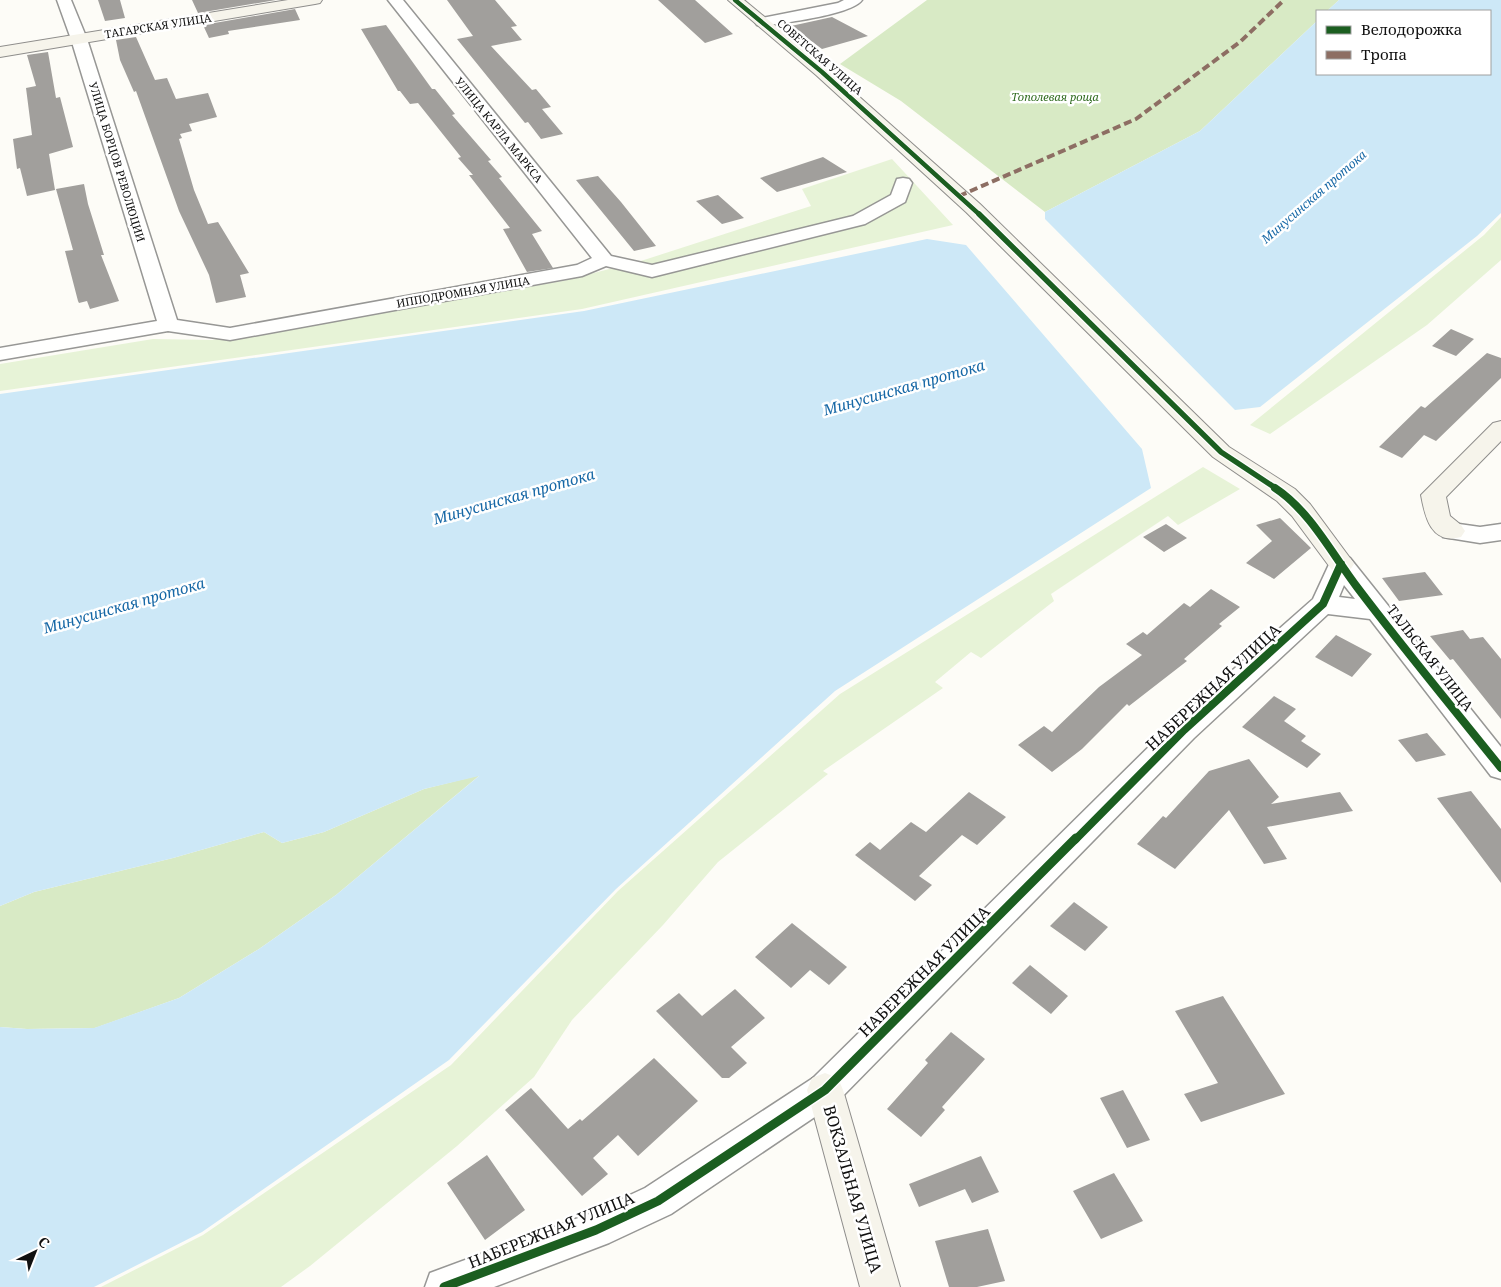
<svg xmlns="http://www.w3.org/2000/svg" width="1501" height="1287" viewBox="0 0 1501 1287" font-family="'Noto Serif',serif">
<rect width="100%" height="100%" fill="#fdfcf7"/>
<path fill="#e7f3d7" d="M892 159 953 225 582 309 0 391V364L153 339 212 340 563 281 644 260 811 206 802 189Z
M1501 217V260L1427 325 1270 434 1250 425 1484 235Z
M1203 467 1240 489 1178 525 1168 516 1051 594 1054 601 981 658 971 652 935 682 943 688 823 771 828 774 718 862 663 925 572 1020 534 1077 457 1146 310 1266 281 1287H101L203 1235 451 1065 618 891 840 694Z"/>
<path fill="#d8eac5" d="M927 0H1339L1327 11H1317V21L1200 131 1045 212 901 101 840 64Z
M480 775 336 895 259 949 179 998 95 1028 27 1029 0 1027V906L34 892 173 858 264 832 282 843 324 832 424 789Z"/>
<path fill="#cde8f7" d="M1339 0H1501V213L1477 236 1260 407 1235 410 1045 219V212L1200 131 1317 21V74H1490V11H1327Z
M927 239 966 245 1142 449 1151 488 835 691 616 889 449 1060 202 1232 94 1287H0V1027L27 1029 94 1028 179 998 259 949 336 895 479 776 424 789 324 832 282 843 264 832 173 858 34 892 0 906V394L584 311Z"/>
<path fill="#a19f9c" d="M98 0H120L125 18 105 21Z
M192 0H276L198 13Z
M447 0H495L517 26 511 27 522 40 491 46 532 90 536 89 551 107 542 109 563 134 541 139 528 122 525 123 457 39 473 36Z
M658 0H695L733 34 705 43Z
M295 9 300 20 228 31 229 34 209 38 203 25Z
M832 17 868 36 822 49 791 26Z
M386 25 432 89H435L455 114 452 115 491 160 488 161 502 177 499 178 542 231 532 234 553 268 527 272 503 229 510 228 469 175H473L458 158 461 157 418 103 410 104 400 91H398L361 29Z
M136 37 155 80 167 78 176 99 208 93 217 117 189 124 192 131 180 134 182 138 179 139 194 190 208 224 218 222 249 273 240 275 246 297 216 303 209 275 179 211 136 91 134 92 120 60 116 40Z
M48 52 56 98 60 97 73 147 49 154 55 190 27 196 20 168 17 169 13 139 32 135 26 88 36 86 27 55Z
M823 157 847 172 777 192 760 178Z
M598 176 621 202 656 246 634 251 576 180Z
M84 184 88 204 104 255H101L119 301 90 309 87 301 79 303 78 301 65 251 73 250 56 189Z
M718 195 744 218 722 224 696 201Z
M1451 329 1474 339 1456 356 1432 346Z
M1487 353 1501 358V378L1436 441 1424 435 1402 458 1379 447 1421 406 1425 408Z
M1280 518 1311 548 1274 579 1246 563 1272 541 1256 525Z
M1166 524 1187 538 1164 552 1143 537Z
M1425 572 1443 595 1399 601 1382 578Z
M1211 589 1240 607 1219 624 1222 626 1184 659 1187 661 1129 706 1127 704 1082 749 1052 772 1018 745 1044 726 1052 732 1099 687 1142 655 1126 644 1143 632 1147 635 1184 603 1190 607Z
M1463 630 1470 639 1483 637 1501 659V719L1453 659 1450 660 1430 636Z
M1336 635 1372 654 1352 677 1315 657Z
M1274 696 1296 709 1284 721 1306 736 1301 741 1321 754 1307 768 1242 727Z
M1427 733 1446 755 1416 762 1398 740Z
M1249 759 1279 797 1271 804 1340 792 1353 811 1267 827 1287 859 1264 864 1229 810 1175 869 1137 844 1163 816 1166 818 1209 771Z
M1471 791 1501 829V883L1437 798Z
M969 792 1006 817 977 845 962 835 919 876 932 885 915 901 855 855 870 842 880 850 911 822 926 832Z
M1074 902 1108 927 1085 951 1050 926Z
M792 923 847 967 829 985 810 970 791 988 755 957Z
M1030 965 1068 996 1051 1014 1012 983Z
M735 989 765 1018 731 1047 747 1063 729 1078H722L656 1011 679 993 702 1016Z
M1223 996 1285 1094 1201 1122 1184 1094 1218 1083 1175 1011Z
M951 1032 985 1059 942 1107 945 1110 921 1137 887 1109 928 1063 925 1060Z
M654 1058 698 1101 638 1156 618 1135 593 1158 608 1174 582 1196 505 1110 531 1088 568 1129 580 1119 582 1121Z
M1123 1090 1150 1140 1127 1148 1100 1098Z
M487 1155 525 1210 485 1240 447 1183Z
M981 1156 999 1192 972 1203 965 1189 919 1207 909 1184Z
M1114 1173 1143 1221 1101 1239 1073 1191Z
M988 1229 1005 1281 977 1287H949L935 1241Z"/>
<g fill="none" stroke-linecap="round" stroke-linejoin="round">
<defs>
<path id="street" d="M57 0H71L87 39 177 320 230 328 577 265 592 258 388 0H403L611 256 652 265 853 216 891 195 897 179 903 178 909 179 912 183 905 202 865 224 652 277 606 266 582 276 230 340 168 331 0 360V348L157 321 71 39Z
M844 0H862C852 15 782 23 762 26L757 25 755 22 757 19 762 18 838 3Z
M1452 523 1480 527 1501 524V540L1480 543 1443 537 1440 531 1443 525Z
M1341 556 1350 558 1501 747V779L1491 776 1370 619 1328 614 1194 738 837 1102 671 1214 609 1243 494 1287H425L430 1273 589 1214 645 1188 813 1078 1174 722 1313 599 1332 558ZM1344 585 1355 599 1339 597Z"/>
<path id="secondary" d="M288 0H322L320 3 315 4 0 57V47Z
M728 0H744L828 69 980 204 1229 447 1295 489 1310 504 1350 558 1354 564 1350 570 1341 573 1332 570 1292 516 1277 501 1213 457 966 212 816 75Z
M1501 421V441L1446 497 1450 516 1461 525 1465 531 1461 537C1431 545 1425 517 1421 495L1493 423Z
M825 1073 838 1078 843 1090 900 1287H860L807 1090 812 1078Z"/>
</defs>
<use href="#street" stroke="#979795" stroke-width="3"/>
<use href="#secondary" stroke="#8e8d8b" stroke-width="2"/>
<use href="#street" fill="#fffffe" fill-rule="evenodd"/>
<use href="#secondary" fill="#f6f4eb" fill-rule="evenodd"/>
<path stroke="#8d6e63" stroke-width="4" stroke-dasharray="8 4" stroke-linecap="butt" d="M959 196 1136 119 1240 42 1284 0"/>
<defs>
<path id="cycleway-far3" d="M735 0 822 72 980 215"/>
<path id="cycleway-far2" d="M979 214 1221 452 1277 489"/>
<path id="cycleway-far1" d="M1275 488C1310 511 1332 554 1357 587 1403 648 1453 708 1501 768
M1075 840 1184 730 1323 604 1341 564"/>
<path id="cycleway" d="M444 1287 596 1230 658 1201 825 1090 1076 838"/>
</defs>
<use href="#cycleway-far3" stroke="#fff" stroke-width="6"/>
<use href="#cycleway-far2" stroke="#fff" stroke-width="8"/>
<use href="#cycleway-far1" stroke="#fff" stroke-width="11"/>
<use href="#cycleway" stroke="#fff" stroke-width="12"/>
<use href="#cycleway-far3" stroke="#1b5e20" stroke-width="4.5"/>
<use href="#cycleway-far2" stroke="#1b5e20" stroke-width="5.5"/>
<use href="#cycleway-far1" stroke="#1b5e20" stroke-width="8"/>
<use href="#cycleway" stroke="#1b5e20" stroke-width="9"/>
</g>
<g text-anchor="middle" stroke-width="5" stroke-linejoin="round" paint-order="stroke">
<g font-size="11" fill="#111" stroke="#fff">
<text transform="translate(158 26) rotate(-9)" y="4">ТАГАРСКАЯ УЛИЦА</text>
<text transform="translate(820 57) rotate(41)" y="4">СОВЕТСКАЯ УЛИЦА</text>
<text transform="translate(499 130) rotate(51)" y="4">УЛИЦА КАРЛА МАРКСА</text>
<text transform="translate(117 162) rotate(73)" y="4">УЛИЦА БОРЦОВ РЕВОЛЮЦИИ</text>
<text transform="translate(463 292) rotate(-10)" y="4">ИППОДРОМНАЯ УЛИЦА</text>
</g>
<g font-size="11" font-style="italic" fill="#2f6b1f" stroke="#fff">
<text x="1055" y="101">Тополевая роща</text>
</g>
<g font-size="12" font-style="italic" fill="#1768a6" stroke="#fff">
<text transform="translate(1314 197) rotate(-41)" y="4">Минусинская протока</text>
</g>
<g font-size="14" fill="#111" stroke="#fff">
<text transform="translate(1430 658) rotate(52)" y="5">ТАЛЬСКАЯ УЛИЦА</text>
</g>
<g font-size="15" font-style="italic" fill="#1768a6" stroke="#fff">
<text transform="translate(904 388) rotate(-16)" y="5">Минусинская протока</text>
<text transform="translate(514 497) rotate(-16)" y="5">Минусинская протока</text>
<text transform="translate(124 606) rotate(-16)" y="5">Минусинская протока</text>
</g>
<g font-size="16" fill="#111" stroke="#fff">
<text transform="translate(1213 687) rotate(-43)" y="6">НАБЕРЕЖНАЯ УЛИЦА</text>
<text transform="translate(924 971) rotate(-45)" y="6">НАБЕРЕЖНАЯ УЛИЦА</text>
<text transform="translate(853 1189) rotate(74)" y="6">ВОКЗАЛЬНАЯ УЛИЦА</text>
<text transform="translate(551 1230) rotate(-22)" y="6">НАБЕРЕЖНАЯ УЛИЦА</text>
</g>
</g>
<rect x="1316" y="10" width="175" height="65" fill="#ffffff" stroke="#a0a0a0"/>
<rect x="1326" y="26" width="25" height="8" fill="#1b5e20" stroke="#a0a0a0"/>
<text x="1361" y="35" font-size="15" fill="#111111">Велодорожка</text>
<rect x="1326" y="51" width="25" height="8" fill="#8d6e63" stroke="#a0a0a0"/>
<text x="1361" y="60" font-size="15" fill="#111111">Тропа</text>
<g transform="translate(35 1252) rotate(43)" stroke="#ffffff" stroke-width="4" paint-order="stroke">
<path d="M0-4L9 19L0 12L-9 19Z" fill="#111111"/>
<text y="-8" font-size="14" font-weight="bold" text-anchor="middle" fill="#111111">С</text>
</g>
</svg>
